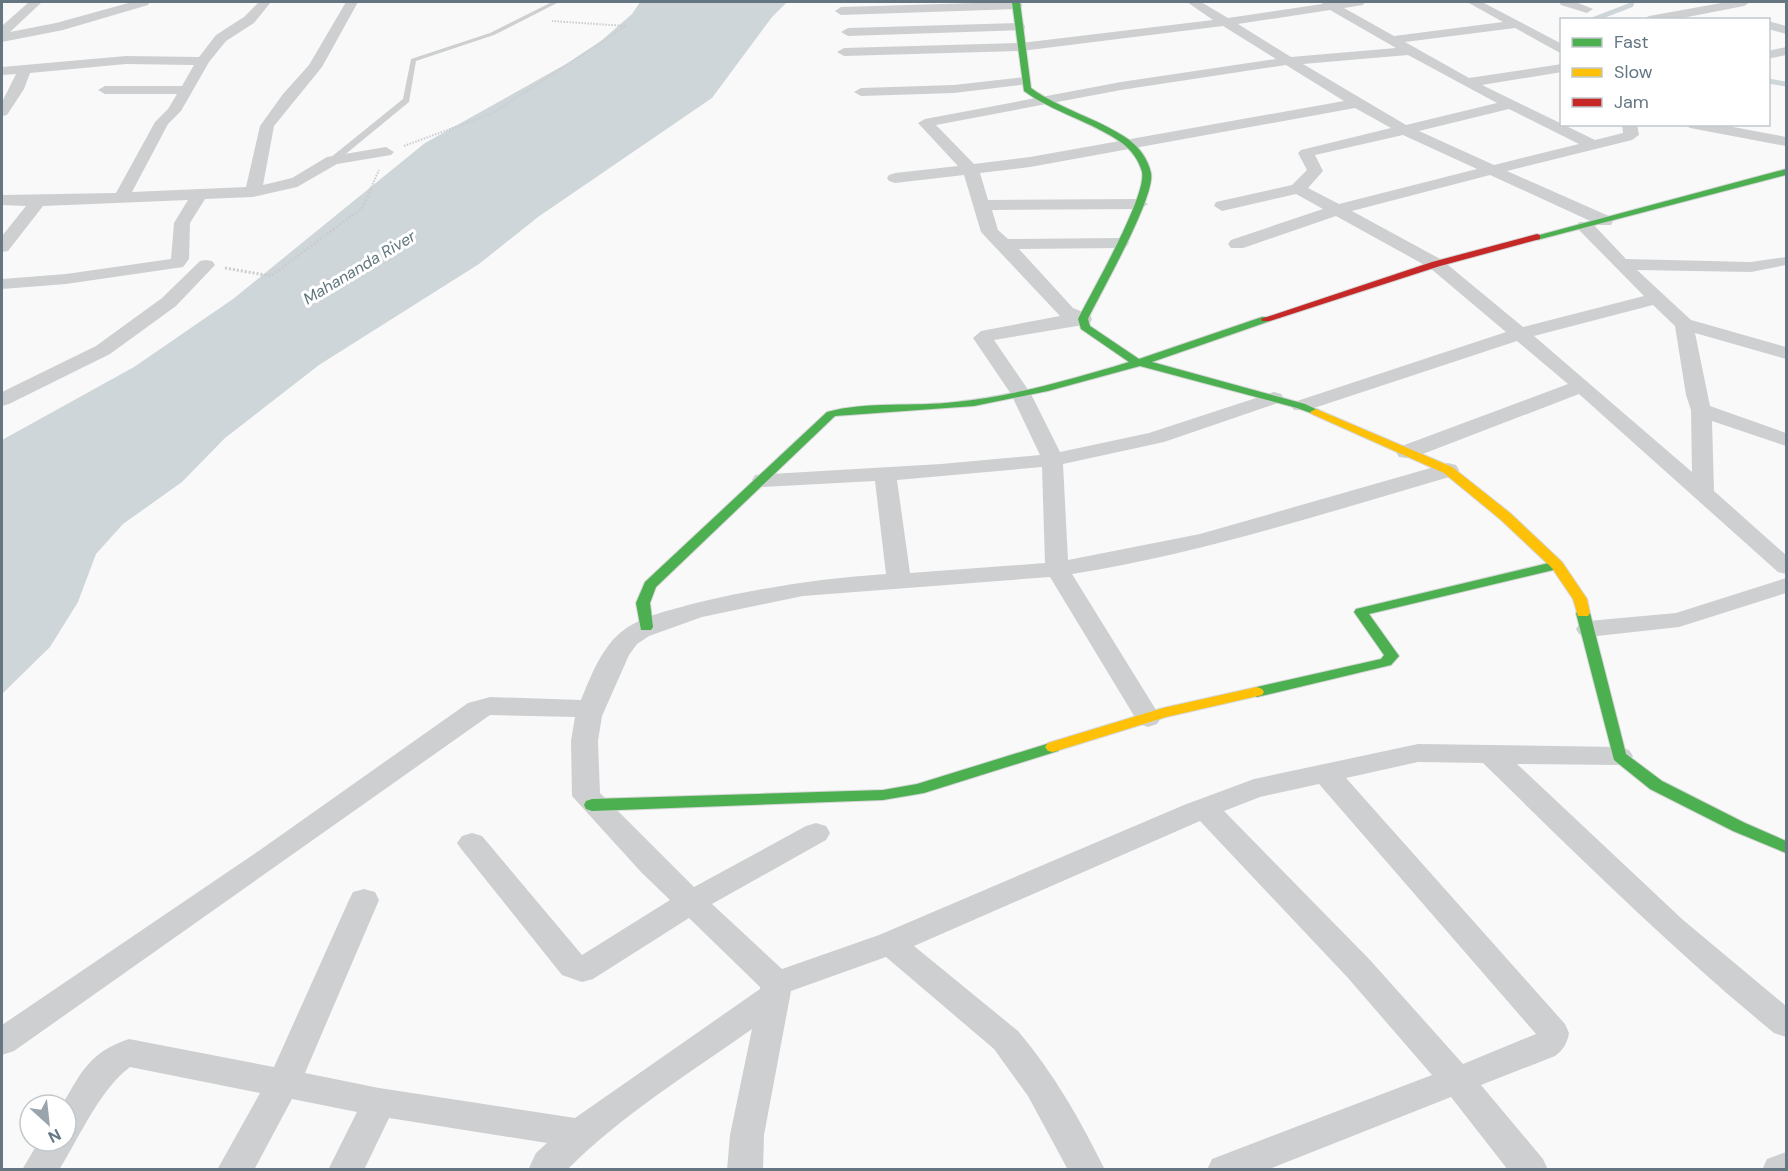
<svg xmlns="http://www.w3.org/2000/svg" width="1788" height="1171" viewBox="0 0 1788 1171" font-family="'DM Sans',sans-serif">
<rect width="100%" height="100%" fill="#f9f9f9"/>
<path fill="#ced6d9" d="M640 2H787L772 17 712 98 538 217 479 264 319 365 225 438 182 482 123 524 96 554 78 602 50 647 2 694V440L134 367 233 299 425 143 568 63 601 41 632 14Z"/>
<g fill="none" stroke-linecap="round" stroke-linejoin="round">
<path stroke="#ced6d9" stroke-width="5" d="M1592 20 1631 5 1632 2
M1768 81 1786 84"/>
<defs>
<path id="fast" d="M1012 2H1020L1031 88C1061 110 1098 118 1128 139 1139 147 1148 159 1151 173 1156 196 1101 292 1088 319L1090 326 1139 359 1262 317H1270V321L1152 362 1305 404 1322 412 1316 415 1297 408 1140 366 1048 391 974 406 835 416 656 587 650 603 653 627 651 630H641L636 603 645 582 827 412C867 401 913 407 955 402 1014 396 1073 379 1129 362L1081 329 1078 319C1091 293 1147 196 1142 172 1139 160 1131 150 1122 143 1091 121 1054 113 1024 91Z
M1786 169V175L1537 240 1532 237Z
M1557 561 1564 565 1562 568 1369 614 1399 656 1391 665 1257 697 1250 692 1257 687 1381 659 1384 655 1354 612 1356 609Z
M1583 609 1590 613 1626 754 1662 781 1745 823 1786 841V853L1733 831 1650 789 1614 760 1576 613Z
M1053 742 1058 743 1061 747 1058 751 924 793 883 800 592 811 586 809 584 805 586 801 592 799 883 790 917 784Z"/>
<path id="slow" d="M1316 409 1452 467 1510 513 1562 562 1587 599 1590 613 1588 616H1578L1573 599 1552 568 1500 519 1444 473 1312 414 1310 412Z
M1257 687 1262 689 1264 692 1262 695 1166 717 1053 752 1048 751 1045 747 1048 743 1163 708Z"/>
<path id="jam" d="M1537 234 1540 235V239L1440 266 1270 321H1262L1261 319 1432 262Z"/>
</defs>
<use href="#fast" stroke="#d5d6d7" stroke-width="2"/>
<use href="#slow" stroke="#d5d6d7" stroke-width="2"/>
<use href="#jam" stroke="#d5d6d7" stroke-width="2"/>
<path stroke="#cbcccd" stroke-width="2" stroke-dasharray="1.5 1.5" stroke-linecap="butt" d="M404 146 493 113 626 26 552 21
M370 190 379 170"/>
<path stroke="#cbcccd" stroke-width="3" stroke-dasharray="2 2" stroke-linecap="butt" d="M225 268 271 276 362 208 371 189"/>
<path fill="#cecfd0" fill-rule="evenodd" d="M552 2H559L494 35 416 61 409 102 336 162H330V158L403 99 411 59 490 33Z"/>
<path fill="#cecfd0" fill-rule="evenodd" d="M29 2H42L10 32 56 23 132 2H150L148 5 63 30 2 42V26Z
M259 2H271L254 23 226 41 209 62 181 111 168 124 132 192 246 187 260 126 283 94 309 65 346 2H358L322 67 274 126 263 185 292 178 327 157 386 147 394 152 391 155 337 164 297 187 253 197 205 199 190 223 189 259 183 267 66 284 2 289V279L66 274 171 259 174 223 188 200 43 206 8 251 2 252V236L26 206 2 205V195L116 193 155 122 168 109 177 94H105L98 90 105 86H182L194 65 126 64 30 73 24 89 7 115 2 116V102L16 74 2 75V67L126 56 199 57 216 35 244 17Z
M1009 2H1018L1023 5 1017 9 841 15 835 11 841 7Z
M1187 2H1201L1228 18 1322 4 1323 2H1365L1363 5 1344 8 1394 36 1503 22 1467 2H1482L1562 44V54L1515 28 1405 42 1469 78 1562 64V72L1482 85 1595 140 1623 133 1622 124H1637L1639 135 1632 140 1507 171 1611 217 1613 221 1611 225H1599L1490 175 1352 211 1442 260 1523 327 1644 296 1579 230 1577 226 1579 222H1591L1626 259 1751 262 1786 257V265L1751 272 1637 270 1691 320 1786 347V359L1695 333 1710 406 1786 433V446L1712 421 1714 491 1786 555V574L1778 572 1579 394 1415 457 1407 458 1399 457 1396 452 1399 447 1568 384 1517 341 1308 410H1294L1291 406 1294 402 1506 332 1430 268 1336 216 1243 248H1231L1228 244 1231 240 1323 209 1296 194 1222 211 1214 206 1216 202 1292 185 1307 170 1298 153 1301 150 1391 128 1355 108 1030 167 980 173 988 200 1140 199 1148 204 1140 209 992 210 998 230 1008 239 1120 238 1126 239 1129 243 1126 247 1120 248 1019 249 1073 308 1090 315 1092 319 1090 323 1083 325 994 340 1031 394 1060 452 1149 433 1274 392 1281 394 1284 398 1281 402 1164 442 1063 464 1068 560 1200 534 1448 463 1456 465 1459 470 1456 475C1329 512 1203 553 1072 574L1161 718 1157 724 1148 727 1139 724 1050 577 803 596 702 617 649 636 637 644 629 655 602 716 598 741 600 793 694 887 806 826 816 823 826 826 830 833 826 840 712 904 782 969 879 935 1184 805 1254 779 1418 744 1619 747 1629 750 1633 756 1629 762 1619 765 1517 764 1682 919 1786 1006V1037L1774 1033C1672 949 1578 856 1483 763L1418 762 1346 778 1565 1024 1569 1033C1567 1044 1563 1050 1555 1056L1481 1085 1543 1159 1548 1170H1508L1451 1097 1267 1170H1207L1212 1159 1432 1075 1348 978 1200 821 914 946 1018 1031C1053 1072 1081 1121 1105 1170H1068L1028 1096 994 1049 886 957 791 991 764 1135 763 1170H727L730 1135 752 1029C690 1073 620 1116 567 1170H528L536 1153 547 1143 389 1118 364 1170H328L357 1112 292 1099 254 1170H217L260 1093 130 1067C100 1089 79 1138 59 1170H22L39 1141H66V1105H62C82 1071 90 1052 129 1039L274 1067 349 900 353 892 364 889 375 892 379 900 305 1073 379 1088 575 1118 760 989V987L689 918 593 979 582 982 562 975 462 850 457 843 462 836 472 833 482 836 582 955 670 900 641 872 572 796 571 741 575 717 490 715 14 1051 2 1055V1025L260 850 468 703 490 697 581 700C590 678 601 649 620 633 640 616 671 610 696 603 759 588 822 578 886 574L875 481 763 487 755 485 752 480 755 475 941 464 1040 455 1011 394 973 338 981 331 1060 316 981 232 964 175 895 183 889 181 887 178 889 175 895 173 958 166 918 123 925 119 1121 82 1276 59 1223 26 1021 51 844 56 837 52 844 48 1021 43 1213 20ZM1330 10 1396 48 1291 57 1238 24ZM1408 55 1497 103 1406 125 1303 64ZM1286 65 1344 101 1030 157 974 164 936 125 1121 90ZM1509 109 1579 144 1494 165 1419 131ZM1403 135 1477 169 1339 204 1308 188 1323 171 1315 155ZM1653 305 1675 326 1686 395 1691 410 1692 472 1534 336ZM1042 467 1045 563 910 573 897 480ZM1319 784 1536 1034 1463 1064 1370 960 1224 811 1260 797Z
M1559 2H1576L1593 9 1587 13 1561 5Z
M1727 2H1750L1744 6 1672 20H1643L1649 16Z
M1768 21 1786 26V34L1768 29Z
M1019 23 1024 24 1025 27 1024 30 848 36 841 32 848 28Z
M1786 47V55L1768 59V51Z
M1024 77 1031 81 1029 84 954 93 861 96 854 92 861 88 954 85Z
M1683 124H1717L1786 137V146L1690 128Z
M206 260 212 261 215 265 176 306 110 354 9 404 2 406V392L96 346 162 298 200 261Z
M1786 578V593L1679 627 1588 637 1579 634 1576 629 1579 624 1588 621 1676 613Z
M1786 1152V1170H1762L1767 1159Z"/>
<use href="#fast" fill="#4caf50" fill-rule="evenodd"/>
<use href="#slow" fill="#ffc107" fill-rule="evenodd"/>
<use href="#jam" fill="#c62828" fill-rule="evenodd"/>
</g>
<g text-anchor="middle" stroke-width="6" stroke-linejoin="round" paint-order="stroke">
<g font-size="16" font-style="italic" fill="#60757c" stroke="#fff">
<text transform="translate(359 267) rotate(-31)" y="6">Mahananda River</text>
</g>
</g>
<rect width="1788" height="1171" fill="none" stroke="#657683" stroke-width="6"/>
<rect x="1560" y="18" width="210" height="108" fill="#ffffff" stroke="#c1c8cd" stroke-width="1.5"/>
<rect x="1572" y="38" width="30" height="9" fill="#4caf50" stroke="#c1c8cd" stroke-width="1.5"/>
<text x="1614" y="48" font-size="18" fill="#657683">Fast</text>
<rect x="1572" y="68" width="30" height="9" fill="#ffc107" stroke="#c1c8cd" stroke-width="1.5"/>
<text x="1614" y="78" font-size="18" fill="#657683">Slow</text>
<rect x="1572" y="98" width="30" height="9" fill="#c62828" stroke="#c1c8cd" stroke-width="1.5"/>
<text x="1614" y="108" font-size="18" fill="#657683">Jam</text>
<g transform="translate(48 1123) rotate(153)"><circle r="28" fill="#ffffff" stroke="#c1c8cd" stroke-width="1.5"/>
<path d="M0-4.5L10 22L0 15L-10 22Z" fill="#99a4ac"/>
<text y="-9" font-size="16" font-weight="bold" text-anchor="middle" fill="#657683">N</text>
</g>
</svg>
